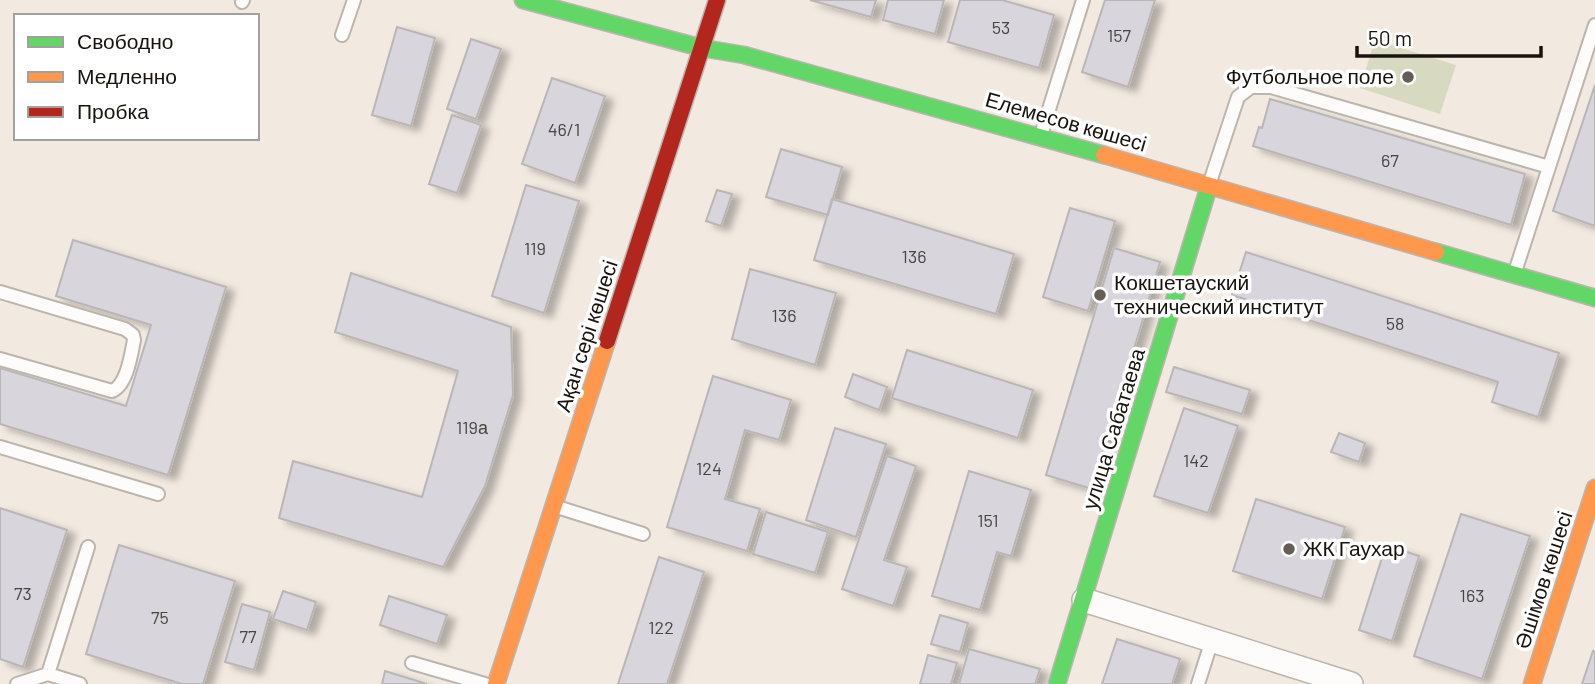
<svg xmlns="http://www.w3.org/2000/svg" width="1595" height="684" viewBox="0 0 1595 684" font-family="Barlow,sans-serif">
<defs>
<filter id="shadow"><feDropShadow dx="8" dy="4.5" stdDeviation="3.5" flood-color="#0004"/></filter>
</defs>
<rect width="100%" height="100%" fill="#f2e9e0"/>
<path fill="#d7d9c0" d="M1375 40 1456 65 1440 114 1360 88Z"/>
<path fill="#d8d5dc" stroke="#bab6b6" stroke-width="2" filter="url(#shadow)" d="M810 0H876L871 17Z
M888 0H944L935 34 883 20Z
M960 0H1002L1054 15 1039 68 948 42Z
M1105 0H1155L1128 87 1082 72Z
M397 27 435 38 411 126 372 115Z
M471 39 501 49 476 119 447 109Z
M552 78 605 96 575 183 522 164Z
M1595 85V226L1553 211Z
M1270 99 1525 174 1511 225 1253 146 1259 127 1262 128Z
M452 115 481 125 457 193 429 184Z
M781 149 842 167 828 215 766 197Z
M526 185 579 201 544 313 492 296Z
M717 190 732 194 721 226 706 221Z
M832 199 1014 254 996 314 814 260Z
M1070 208 1115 221 1088 311 1043 297Z
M73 240 226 287 168 475 0 424V368L126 406 151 325 56 296Z
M1114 248 1160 262 1092 489 1046 475Z
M1246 252 1559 353 1538 417 1492 402 1498 382 1232 295Z
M750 269 836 293 815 365 732 339Z
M351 273 511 327 513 395 485 486 443 567 279 518 293 461 422 497 458 371 335 332Z
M907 350 1033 390 1018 438 892 398Z
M1174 367 1250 390 1242 414 1166 392Z
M853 374 887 387 879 410 845 397Z
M713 376 791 400 779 440 745 430 725 499 760 509 747 551 667 527Z
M1184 408 1238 426 1208 513 1154 496Z
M835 428 886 444 856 537 806 520Z
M1339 433 1365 443 1359 462 1331 452Z
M887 456 916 466 884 560 907 567 893 606 842 589Z
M969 471 1031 490 1011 556 997 552 980 610 932 596Z
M1256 499 1345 527 1322 599 1233 571Z
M0 508 67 530 23 667 0 659Z
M766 512 828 532 815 573 753 554Z
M1461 514 1530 536 1482 679 1414 656Z
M119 545 235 581 203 684H182L86 654Z
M1386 545 1419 556 1392 641 1359 630Z
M659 557 704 572 667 684H618Z
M283 591 316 602 307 630 273 619Z
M389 596 447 615 437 644 380 625Z
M242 604 270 612 254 670 225 662Z
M940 615 968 623 960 652 931 644Z
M1117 639 1180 659 1172 684H1102Z
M969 649 1040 669 1035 684H959Z
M1593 651 1595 652V684H1582Z
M928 655 957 663 951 684H920Z
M385 671 427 684H382Z"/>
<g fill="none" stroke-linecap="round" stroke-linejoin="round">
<defs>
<path id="lane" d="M242 2 243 0
M342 35 354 0
M1041 135 1083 0
M1209 185 1238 97 1251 87H1271L1549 167
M1514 275 1595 25
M0 292 125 329 133 335 134 340C131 355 127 385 112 391L0 359
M0 447 158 494
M554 506 643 534
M412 663 485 684
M48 674 88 547
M17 684 48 674 80 684
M1198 684 1212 640"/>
<path id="street" d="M1084 600 1351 684"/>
<path id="fast" d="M523 0 702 48 744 55 1104 155
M1436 252 1595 298
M1057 684 1209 186"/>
<path id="slow" d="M1104 155 1436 252
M496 684 607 341
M1532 684 1595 488"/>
<path id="jam" d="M607 341 717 0"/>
</defs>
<use href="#lane" stroke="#bcb5ae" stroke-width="16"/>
<use href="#street" stroke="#bcb5ae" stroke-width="26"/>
<use href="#fast" stroke="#bcb5ae" stroke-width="19"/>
<use href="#slow" stroke="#bcb5ae" stroke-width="19"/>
<use href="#jam" stroke="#bcb5ae" stroke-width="19"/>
<use href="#lane" stroke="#fdfcfa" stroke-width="12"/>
<use href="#street" stroke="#fdfcfa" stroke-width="23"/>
<use href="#fast" stroke="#63d668" stroke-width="16"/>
<use href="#slow" stroke="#ff974d" stroke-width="16"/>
<use href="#jam" stroke="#b3261e" stroke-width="16"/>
</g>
<g fill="#645e57" stroke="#fff" stroke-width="2.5">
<circle cx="1408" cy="77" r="7"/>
<circle cx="1100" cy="295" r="7"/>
<circle cx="1289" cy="549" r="7"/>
</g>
<g text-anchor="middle" stroke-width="7" stroke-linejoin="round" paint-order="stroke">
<g font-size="18" fill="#484441">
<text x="1001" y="34">53</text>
<text x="1119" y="42">157</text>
<text x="564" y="136">46/1</text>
<text x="1390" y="167">67</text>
<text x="535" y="255">119</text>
<text x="914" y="263">136</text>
<text x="784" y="322">136</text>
<text x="1395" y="330">58</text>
<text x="472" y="434">119а</text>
<text x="1196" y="467">142</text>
<text x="709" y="475">124</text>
<text x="988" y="527">151</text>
<text x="23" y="600">73</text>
<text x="1472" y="602">163</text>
<text x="160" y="624">75</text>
<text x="661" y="634">122</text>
<text x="248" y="643">77</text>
</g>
<g font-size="21" fill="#18130d" stroke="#fff" text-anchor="start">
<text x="1394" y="84" text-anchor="end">Футбольное поле</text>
<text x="1114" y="290">Кокшетауский<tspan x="1114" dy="24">технический институт</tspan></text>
<text x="1303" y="556">ЖК Гаухар</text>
</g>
<g font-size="21" fill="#18130d" stroke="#fff">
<text transform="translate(1066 122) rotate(16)" y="7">Елемесов көшесі</text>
<text transform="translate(587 336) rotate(-72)" y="7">Ақан сері көшесі</text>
<text transform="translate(1114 429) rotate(-73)" y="7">улица Сабатаева</text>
<text transform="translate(1544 580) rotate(-72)" y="7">Әшімов көшесі</text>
</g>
</g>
<rect x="14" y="14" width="245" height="126" fill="#ffffff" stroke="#a3a19e" stroke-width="2"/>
<rect x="28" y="37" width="35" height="10" fill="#63d668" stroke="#a3a19e" stroke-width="2"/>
<text x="77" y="49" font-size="21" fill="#18130d">Свободно</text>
<rect x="28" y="72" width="35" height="10" fill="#ff974d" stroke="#a3a19e" stroke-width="2"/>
<text x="77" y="84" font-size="21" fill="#18130d">Медленно</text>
<rect x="28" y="107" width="35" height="10" fill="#b3261e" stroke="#a3a19e" stroke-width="2"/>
<text x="77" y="119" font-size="21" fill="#18130d">Пробка</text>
<path d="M1357 46v10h184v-10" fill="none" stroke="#18130d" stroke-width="3.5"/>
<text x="1368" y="46" font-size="21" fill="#18130d" stroke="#ffffff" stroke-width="5" paint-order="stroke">50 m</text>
</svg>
